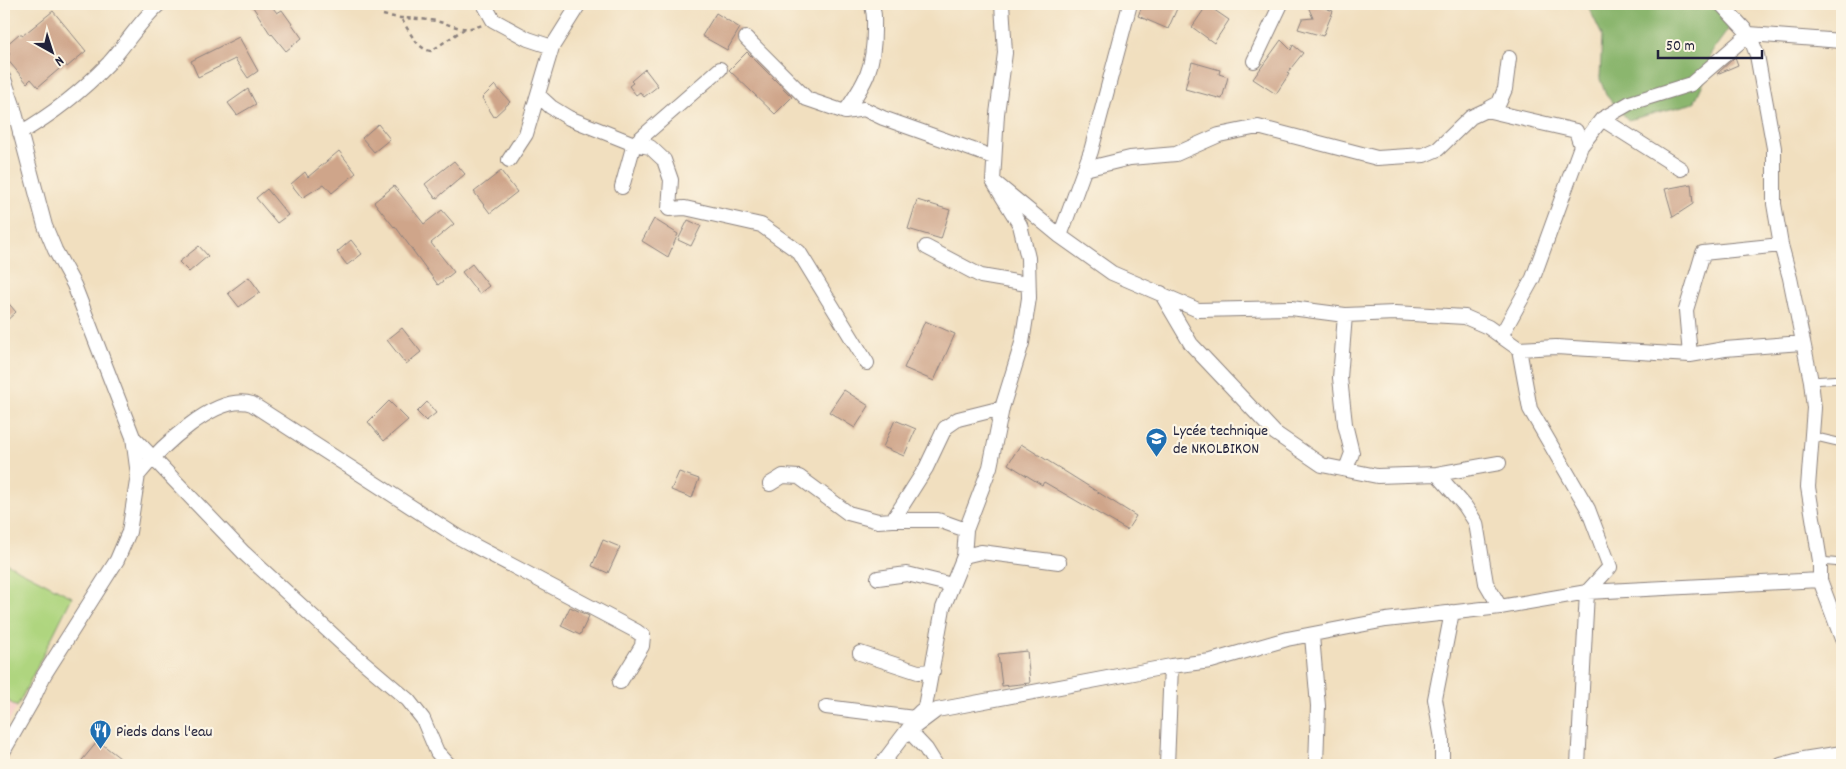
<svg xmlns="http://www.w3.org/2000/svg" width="1846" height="769" viewBox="0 0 1846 769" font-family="Dekko,sans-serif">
<rect width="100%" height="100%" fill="#fcf5e5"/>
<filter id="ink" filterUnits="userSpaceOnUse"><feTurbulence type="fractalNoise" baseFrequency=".02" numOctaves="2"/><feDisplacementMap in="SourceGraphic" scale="10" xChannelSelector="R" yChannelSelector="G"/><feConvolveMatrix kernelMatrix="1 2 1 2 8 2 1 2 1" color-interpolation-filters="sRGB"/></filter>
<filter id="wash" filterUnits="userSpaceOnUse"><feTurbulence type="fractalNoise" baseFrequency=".0096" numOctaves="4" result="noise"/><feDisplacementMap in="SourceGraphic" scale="20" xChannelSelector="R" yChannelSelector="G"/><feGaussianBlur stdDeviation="1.12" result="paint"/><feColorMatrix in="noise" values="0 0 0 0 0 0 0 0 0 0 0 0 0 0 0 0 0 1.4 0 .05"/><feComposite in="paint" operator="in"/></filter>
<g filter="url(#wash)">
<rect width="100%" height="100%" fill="#f1dfbf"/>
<path fill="#f7d0ca" d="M4 698 17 707 4 729Z"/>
<path fill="#afd57f" stroke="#687c5d" d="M4 562 72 597 17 707 4 698Z"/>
<path fill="#8bb66e" stroke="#566c54" d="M1587 4H1728L1733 23 1711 53 1706 77 1694 103 1628 120 1606 95 1600 79 1602 35Z"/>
<g id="blocks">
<path fill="#cfa58a" d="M251 4H270L277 13 282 10 302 38 286 51 272 34 271 35Z
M1143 4H1179L1168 29 1138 16Z
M1307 4H1315L1333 11 1323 36 1298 29 1302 19 1313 18Z
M1207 5 1229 20 1214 43 1192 27Z
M53 11 86 51 67 67 65 64 38 87 31 79 27 83 6 58 10 54 4 47 20 33 22 36Z
M716 13 740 28 727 50 702 36Z
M239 37 258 71 248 78 235 59 198 77 191 61Z
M1281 40 1291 50 1293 45 1303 53 1287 73 1289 74 1276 94 1253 79Z
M747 52 792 97 775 114 729 70Z
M1735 57 1738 65 1717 74Z
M1192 62 1220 70 1219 74 1228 77 1222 99 1185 89Z
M645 69 658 86 644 97 640 92 636 95 629 86 633 83 631 81Z
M495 85 510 102 494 117 482 98Z
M248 89 256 104 237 115 228 103Z
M378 124 390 139 374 152 362 138Z
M339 151 356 173 332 193 324 184 302 198 291 184 305 172 308 177Z
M454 161 465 174 436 199 425 184Z
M501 171 517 192 490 213 474 192Z
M1691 184 1693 204 1673 217 1665 189Z
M394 186 424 224 442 210 454 224 431 243 454 272 438 285 395 226 394 227 374 202Z
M267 189 288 215 277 223 256 198Z
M917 200 950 210 941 239 908 229Z
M654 219 678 234 668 257 642 241Z
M688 220 701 226 691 246 678 240Z
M351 240 362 254 347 265 337 252Z
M199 246 208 256 189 272 179 262Z
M472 264 489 286 479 294 462 272Z
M249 277 260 292 239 307 228 293Z
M4 298 16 312 4 323Z
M925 321 955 334 934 381 904 368Z
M402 328 421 352 406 364 387 340Z
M844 390 869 406 855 428 829 412Z
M389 401 408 420 384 441 368 422Z
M427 402 436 413 426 421 417 412Z
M895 420 916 429 904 456 883 447Z
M1021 444 1136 516 1127 530 1044 482 1042 485 1008 464Z
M679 472 699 479 692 498 671 490Z
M603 540 620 547 608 573 592 566Z
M570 607 589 616 580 635 561 626Z
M1027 651 1030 683 1002 686 998 654Z
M98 741 120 758 114 765H78Z"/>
</g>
</g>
<g filter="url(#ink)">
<use href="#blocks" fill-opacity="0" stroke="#8a807d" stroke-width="1"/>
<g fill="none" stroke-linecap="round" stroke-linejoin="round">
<defs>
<path id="service" d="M1811 381 1842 379
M1812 436 1842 443
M1820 561 1842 563"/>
<path id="minor" d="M484 4 493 20 528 39 552 47
M1721 4 1749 34 1757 55 1774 148V204L1781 245 1790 278 1811 381 1814 408 1808 487 1820 561V580L1842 639
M746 38 807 99 845 112 864 109 883 118 993 157
M1254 61 1281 4
M4 79 13 105 45 226 55 250 74 285 133 437 138 475 129 532 117 560 44 675 32 701 4 750
M539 96 551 107 569 118 634 144 650 147 664 160 671 180 669 209 685 208 761 225 799 252 867 363
M1486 110 1499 103 1505 89 1509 58
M845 112C866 82 874 68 874 30 874 20 875 12 871 4
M1602 119 1681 169
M20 133C53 114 83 90 109 63 126 44 140 21 159 4
M509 160 526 134 552 47 579 4
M1085 169 1130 158 1176 154 1219 135 1258 127 1377 158 1424 155 1438 149 1471 117 1486 110 1576 131 1581 146
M993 181 1060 236 1112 273 1198 310 1291 308 1345 315 1395 313 1465 317 1488 327 1519 349 1556 347 1690 355 1725 349 1802 343
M622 187 634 144 720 69
M1060 236 1091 151 1130 4
M926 247 981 276 1027 284
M1161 293 1191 344 1275 433 1322 465 1377 476 1437 474 1499 463
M1345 315 1340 378 1345 424 1352 453 1346 469
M1501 336 1533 278 1581 146 1602 119 1630 103 1691 84 1749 34 1842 41
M1519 349 1530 409 1588 509 1610 567 1587 592 1578 765
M1690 355 1686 310 1703 253 1781 245
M133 437 244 553 348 649 408 700 423 719 437 752 449 765
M1437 474 1465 506 1476 523 1486 583 1500 607
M138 475C159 449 216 392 252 404L458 537 636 631 643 636 642 646 620 682
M770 484 783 476 799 477 848 513 878 521 893 520 926 468 945 428 958 419 1002 408
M893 520H938L966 530
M964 556 981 552 1059 562
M878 578 907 574 952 585
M1312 636 1318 706 1316 765
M860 653 918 672 933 671
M826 707 914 718 921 711
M909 731 937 710 1171 666 1211 661 1287 639 1386 620 1500 607 1587 592 1820 580
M909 731 926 749 936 765
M881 765 925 707 943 608 964 556 966 530 990 467 1002 408 1022 343 1029 298 1028 258 1020 225 993 181 997 114 1005 53 1002 4
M1167 765 1171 666
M1442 765V739L1435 699 1452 612
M1781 765 1803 759 1842 753"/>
</defs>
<use href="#service" stroke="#8a807d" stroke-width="9"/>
<use href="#minor" stroke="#8a807d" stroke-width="16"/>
<path stroke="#8a807d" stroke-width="2.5" stroke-dasharray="4 4" stroke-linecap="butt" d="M383 15C400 19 412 18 429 20 450 22 460 34 482 25
M402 20C410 32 417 49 431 51L464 29"/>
<use href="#service" stroke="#fff" stroke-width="7"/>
<use href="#minor" stroke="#fff" stroke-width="14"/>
</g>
</g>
<defs>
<symbol id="school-pin" viewBox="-11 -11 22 30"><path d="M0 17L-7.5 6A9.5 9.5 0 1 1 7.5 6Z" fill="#1f6fb2" stroke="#fcf5e5"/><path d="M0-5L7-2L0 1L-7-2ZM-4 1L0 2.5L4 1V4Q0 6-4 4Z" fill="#fff"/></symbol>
<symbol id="restaurant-pin" viewBox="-11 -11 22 30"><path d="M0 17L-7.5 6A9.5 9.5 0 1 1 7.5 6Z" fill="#1f6fb2" stroke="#fcf5e5"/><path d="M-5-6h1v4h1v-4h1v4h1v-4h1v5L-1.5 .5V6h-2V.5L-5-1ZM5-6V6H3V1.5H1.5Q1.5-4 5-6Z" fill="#fff"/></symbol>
</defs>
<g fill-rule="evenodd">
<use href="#school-pin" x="1144" y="426" width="25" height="34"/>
<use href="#restaurant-pin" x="88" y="718" width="25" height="34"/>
</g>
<g text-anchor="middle" stroke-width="4.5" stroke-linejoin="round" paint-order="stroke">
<g font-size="16" fill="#22223b" stroke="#fcf5e5" text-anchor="start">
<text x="1173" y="435">Lycée technique<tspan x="1173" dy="18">de NKOLBIKON</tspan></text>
<text x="116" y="736">Pieds dans l'eau</text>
</g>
</g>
<rect width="1846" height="769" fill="none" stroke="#fcf5e5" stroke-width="20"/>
<g transform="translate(52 52) rotate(141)" stroke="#fcf5e5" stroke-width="4" paint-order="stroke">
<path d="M0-4L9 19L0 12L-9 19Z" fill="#22223b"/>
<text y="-8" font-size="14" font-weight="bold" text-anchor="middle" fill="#22223b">N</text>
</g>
<path d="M1658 50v8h104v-8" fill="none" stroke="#22223b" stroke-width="2.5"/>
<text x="1666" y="50" font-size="15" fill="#22223b" stroke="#fcf5e5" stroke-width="4" paint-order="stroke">50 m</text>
</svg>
